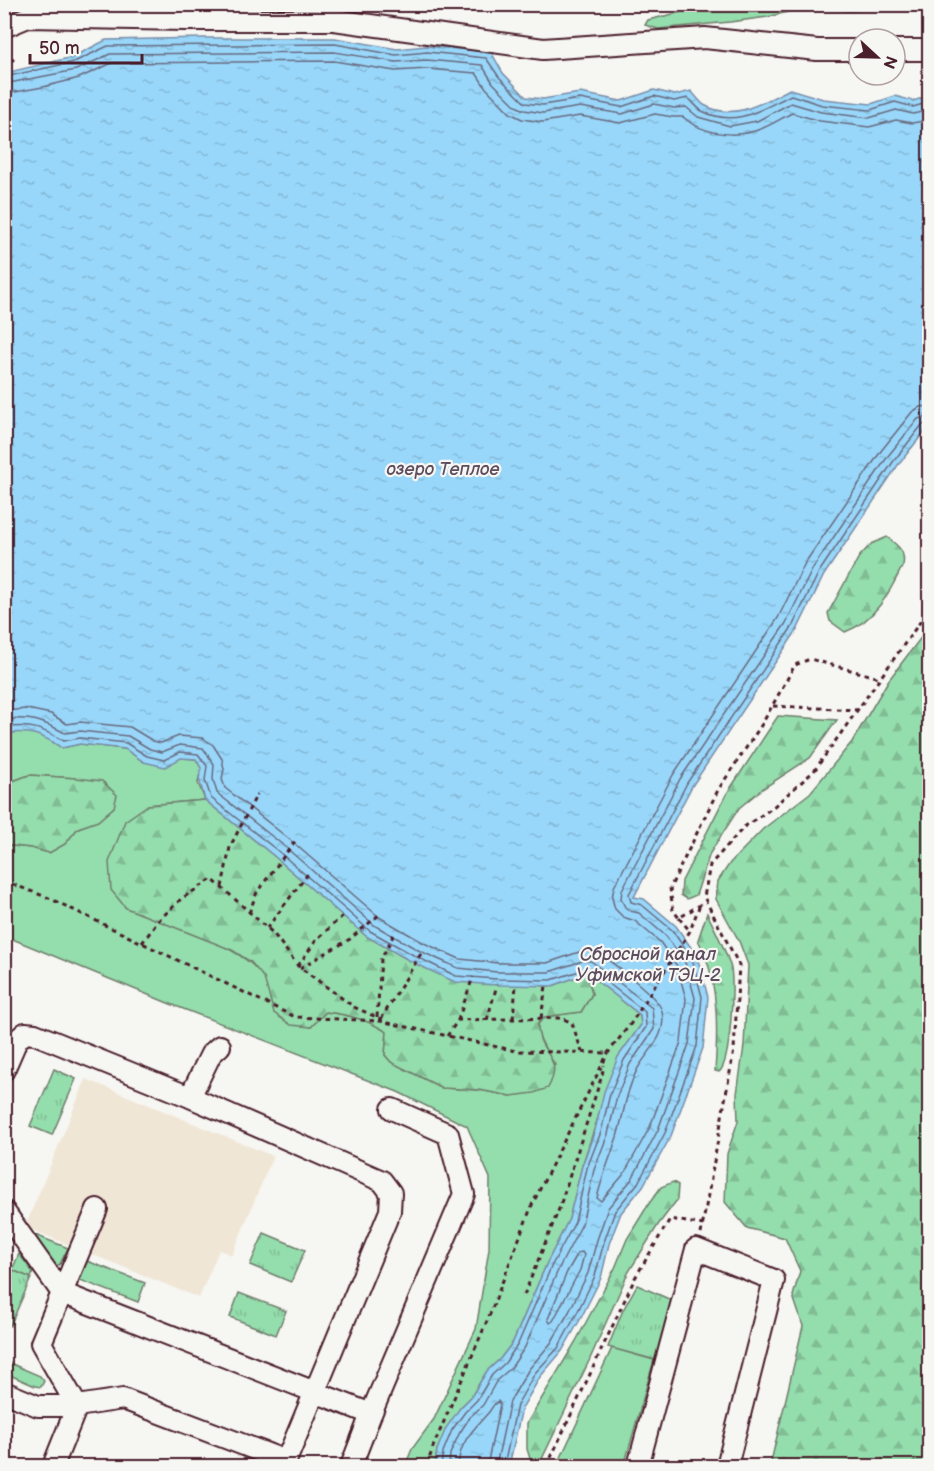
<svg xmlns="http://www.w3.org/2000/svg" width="934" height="1471" viewBox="0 0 934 1471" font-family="'Balsamiq Sans',sans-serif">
<defs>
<pattern id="forest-firs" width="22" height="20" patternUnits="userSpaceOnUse" patternTransform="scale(1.5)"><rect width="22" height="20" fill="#94ddac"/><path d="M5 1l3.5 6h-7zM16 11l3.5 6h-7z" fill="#81bd94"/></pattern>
<pattern id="park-tufts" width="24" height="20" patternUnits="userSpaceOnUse" patternTransform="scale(1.5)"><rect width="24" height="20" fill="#94ddac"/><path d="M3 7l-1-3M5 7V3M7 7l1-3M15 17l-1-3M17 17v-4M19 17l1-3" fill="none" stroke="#81bd94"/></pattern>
<pattern id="water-ripples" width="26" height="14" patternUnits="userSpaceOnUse" patternTransform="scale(1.5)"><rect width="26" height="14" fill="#98d7fa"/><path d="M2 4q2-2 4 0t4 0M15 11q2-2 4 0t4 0" fill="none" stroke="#84b8d6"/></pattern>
</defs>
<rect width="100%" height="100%" fill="#f6f6f2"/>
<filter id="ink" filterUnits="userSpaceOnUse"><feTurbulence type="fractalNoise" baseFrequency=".0167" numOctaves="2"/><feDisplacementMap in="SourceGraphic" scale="12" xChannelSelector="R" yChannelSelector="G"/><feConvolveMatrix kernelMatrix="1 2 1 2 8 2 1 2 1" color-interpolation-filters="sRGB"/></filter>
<g filter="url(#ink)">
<path fill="#f0e6d6" d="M86 1079 273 1156 232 1255 219 1250 199 1298 25 1227Z"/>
<path fill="#94ddac" stroke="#6f7e6c" stroke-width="1.5" d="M711 5V4L915 5 886 9 847 11 811 6 768 17 730 22 658 29 645 25 648 20Z
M23 731 42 735 62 748 80 744 125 749 144 762 181 758 196 759 201 768 198 783 205 800 148 805 127 908C163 922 243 945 263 977 270 987 271 1001 274 1013L311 1027 325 1012C349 1015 367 1019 387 1032L385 1055 391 1062 442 1088 479 1090 511 1096 555 1065C527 1020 531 1017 581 1012L592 994 587 973 640 1015 641 1025 618 1057 582 1166 569 1219 547 1263 513 1342 500 1359 487 1371 471 1397 460 1408 437 1450 435 1466H405L412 1449 434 1419 476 1329 489 1249 490 1178 467 1126 398 1092 168 1003 5 936V845L31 848 49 853 65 844 78 828 98 820 114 807 76 778 29 775 5 784V734Z
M25 1231 68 1248 60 1264 53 1268Z
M19 1254 33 1272 31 1278 12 1270Z
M79 1258 145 1283 138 1302 80 1280 74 1271Z
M612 1348 654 1360 624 1466H557Z
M5 1361 40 1376 44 1381 41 1387 35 1386 5 1373Z"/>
<path fill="url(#forest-firs)" stroke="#6f7e6c" stroke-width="1.5" d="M887 537C897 545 906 551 903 565 890 592 875 621 845 632L830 621 828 613 859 557 871 544Z
M929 627V1466H770L803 1326 793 1296 800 1271 785 1238 747 1228 725 1202 727 1154 738 1121 737 1094 744 1046 748 965 739 941 716 899 718 881 730 863 763 829 810 793 852 742 888 681Z
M778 716 837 720 810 758 762 789 739 808 710 853 696 895 687 899 681 895 682 881 726 795Z
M29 775 76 778 102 781 117 795 114 807 98 821 78 828 65 844 49 853 31 848 5 845V784Z
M205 800 274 856 366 936 414 963 455 981 552 986 587 973 592 994 581 1012 544 1017 538 1023C536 1055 566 1055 548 1088L534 1093 511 1096 479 1090 442 1088 391 1062 385 1055 387 1032C366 1019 350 1015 326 1012L311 1027 291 1025 274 1013 264 978 251 962 232 950 126 908 111 890 109 862 125 821 148 805Z
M707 913C714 928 728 954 731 969 734 985 731 1063 719 1072L715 1071C718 1030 719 978 698 940Z
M673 1182 678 1185 677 1200 658 1225 628 1273 589 1361 539 1465 531 1462 527 1449V1423L576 1341 615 1268 627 1239 648 1205 661 1187Z"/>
<path fill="url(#park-tufts)" stroke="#6f7e6c" stroke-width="1.5" d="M54 1069 76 1079 52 1135 30 1126Z
M264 1233 305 1250 291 1282 250 1265Z
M12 1270 31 1278 10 1326 5 1324V1289Z
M637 1285 678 1303 663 1362 608 1347 623 1310Z
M239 1293 286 1311 276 1335 230 1317Z"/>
<path fill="url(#water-ripples)" stroke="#798da7" stroke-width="1.5" d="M204 38H335L397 49 426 46 491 52 503 73 526 97 543 99 580 93 621 101 654 90 675 95 691 91C695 95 700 102 704 105 734 122 764 102 790 89L823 99 871 104 895 96 913 101 929 96V426L898 465 824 575 797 630 692 786 634 897 644 899 676 926 697 956 708 997 703 1048 671 1136 643 1186 621 1213 609 1244 601 1278 581 1318 562 1351 540 1377 522 1408 509 1466H435L437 1450 446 1428 460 1408 471 1397 487 1371 500 1359 513 1342 547 1263 569 1219 582 1166 595 1130 604 1092 618 1057 641 1025 640 1015 587 973 552 986 497 985 455 982 414 963 366 936 274 856 205 800 199 779 201 768 196 759 181 758 165 767 144 762 125 749 80 744 62 748C41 734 30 730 5 734V73L73 57 106 40Z"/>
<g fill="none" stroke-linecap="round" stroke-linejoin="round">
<path stroke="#69697e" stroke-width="1.5" d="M4 77 74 62 108 46 335 44 396 55 427 52 486 58 499 77 525 103 543 105 580 99 621 107 654 96 674 101 688 98C693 102 697 108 702 111 736 128 760 110 791 95L822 105 870 110 895 102 913 107 930 102
M4 84 76 70 110 54 334 52 396 62 427 60 482 65 493 83 516 106 524 110 543 113 580 107 622 114 654 104 674 108 686 107 698 117 730 126 757 121 791 103 821 112 869 118 896 110 913 114 930 110
M4 94 43 87 79 78 112 63 334 61 395 71 427 69 476 73 486 88 510 113 522 119 543 122 580 116 620 123 655 114 673 117H683C703 135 738 139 763 128 773 124 782 118 792 113L820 121 869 127 896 120 912 123 930 120
M4 711 27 709 51 714 67 724 80 722 130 727 153 741 161 743 179 736 203 738 213 745 222 759 224 769 222 779 225 788 289 839 379 917 424 943 460 959 498 963H547L582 951 594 952C608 958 659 997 662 1011 667 1036 650 1048 638 1068 626 1090 624 1114 617 1137 610 1158 602 1177 597 1198L601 1201 624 1174 650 1127 681 1042 686 999 677 966 660 942 635 921 623 917 615 909 612 898 614 887 673 775 778 618 805 563 881 451 912 412 920 407 930 406
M4 720C31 716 42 721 65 733L80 731 128 736 150 749 162 752 180 745 203 748 214 764 213 779 217 793 283 845 374 925 420 951 458 968 497 972H549L582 961H591L652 1008 654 1029 630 1064 617 1096 608 1134 594 1170 582 1224 559 1268 525 1347 511 1368 497 1380 483 1405 470 1417 459 1434 450 1454 449 1466
M4 728C31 724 41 728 64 741L80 738 126 743 147 756 164 760 180 752 198 754 207 766 205 780 211 798 278 851 370 931 417 957 456 976 497 979 551 980 589 968 645 1012 646 1027 624 1060 610 1094 601 1132 587 1168 575 1222 552 1265 518 1344 505 1363 492 1375 477 1400 465 1412 452 1430 443 1452 441 1466
M582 1252 584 1255 580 1270 553 1321 550 1323 548 1319 567 1272 578 1253Z
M458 1466C460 1441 473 1430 489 1412 492 1408 493 1404 498 1401L500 1404 487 1466
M496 1466 510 1401 529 1369 551 1343 569 1312 588 1273 597 1240 608 1208 632 1179 658 1130 689 1044 695 998 685 962 666 936 639 913 630 911 625 907 621 899 622 890 680 779 786 623 813 568 888 456 918 419 930 415
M504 1466 517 1405 535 1373 558 1348 576 1315 595 1276 604 1242 615 1211 638 1183 665 1133 697 1046 702 997 692 959 672 930 642 905 631 902 629 894 687 783 792 627 819 572 893 462 922 425 930 423"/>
<defs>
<path id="minor" d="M4 27 28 17 185 20H334L543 49 705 38 817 50H859
M895 50H930
M4 1070 17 1040 25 1033 35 1034 190 1097
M97 1209 41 1343 77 1406 123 1399 286 1461 390 1211 391 1193 382 1181 190 1097 211 1054 220 1046
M4 1211 62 1293 371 1414 464 1194 448 1134 392 1109
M4 1392 38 1406H77L53 1466
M351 1466 371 1414
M638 1466 696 1249 774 1280 727 1466"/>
</defs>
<use href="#minor" stroke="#4a1f2b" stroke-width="24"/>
<path stroke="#4a1f2b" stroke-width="3" stroke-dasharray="4.5 4.5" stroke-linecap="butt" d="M4 66 14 59
M773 706 858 710
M4 881 49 898 295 1017 380 1021 516 1051 608 1053
M222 887 230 847 257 794
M701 904 679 918 673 910 670 888 718 790 762 724 795 665 810 659 880 678
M249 913 257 892 296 840
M679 918 690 931
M267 928 310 871
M142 943 159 920 181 899 212 879 273 933 298 966 354 1007 383 1020
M298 966 317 939 346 913
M300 968 350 939 380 914
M377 1017 381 959 394 934
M541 1018 546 986
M381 1019 422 952
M513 1019 516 985
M458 1020 473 977
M487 1020 497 985
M447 1036 458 1020 562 1018 572 1023 582 1052
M701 1234 734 1050 739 965 704 897 710 865 744 827 772 808 814 771 930 608
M524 1295 559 1209 602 1075 604 1065
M427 1466 433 1447 490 1314 532 1205 608 1053 632 1022 690 931 700 904
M547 1466 635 1278 670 1219 703 1225"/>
<use href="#minor" stroke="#f6f6f2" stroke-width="20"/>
</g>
</g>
<g text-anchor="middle" stroke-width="4.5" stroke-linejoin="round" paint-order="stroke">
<g font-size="18" font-style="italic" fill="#5e4d5f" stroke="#f6f6f2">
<text x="443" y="475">озеро Теплое</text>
<text x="648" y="960">Сбросной канал<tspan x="648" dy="21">Уфимской ТЭЦ-2</tspan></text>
</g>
</g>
<rect width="934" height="1471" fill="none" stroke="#f6f6f2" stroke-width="24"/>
<rect x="12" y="12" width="910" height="1447" fill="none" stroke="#4a1f2b" stroke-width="2" filter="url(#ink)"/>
<g transform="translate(877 57) rotate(112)"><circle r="28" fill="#f6f6f2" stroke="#b1a0a2" stroke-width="1.5"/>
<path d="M0-4.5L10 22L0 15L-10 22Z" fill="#4a1f2b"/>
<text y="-9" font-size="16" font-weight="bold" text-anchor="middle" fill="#4a1f2b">N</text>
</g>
<path d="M30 54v9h112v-9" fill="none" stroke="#4a1f2b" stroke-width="3"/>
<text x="39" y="54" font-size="18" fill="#4a1f2b" stroke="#f6f6f2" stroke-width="4.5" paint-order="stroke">50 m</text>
</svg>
